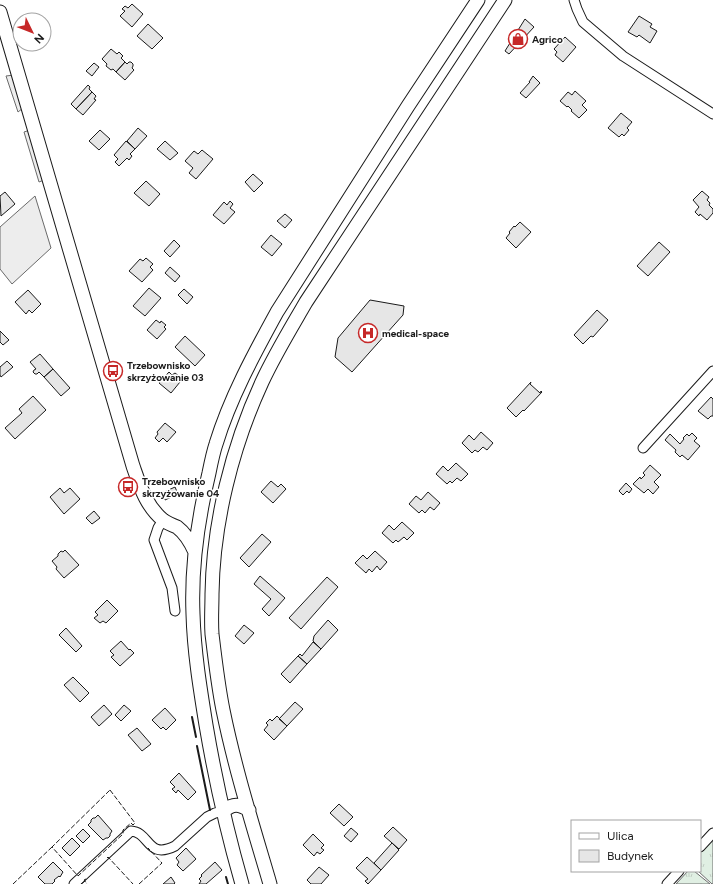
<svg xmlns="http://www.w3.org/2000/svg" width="713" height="884" viewBox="0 0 713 884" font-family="Figtree,sans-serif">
<defs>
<pattern id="grass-tufts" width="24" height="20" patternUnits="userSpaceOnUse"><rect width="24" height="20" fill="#e0efe3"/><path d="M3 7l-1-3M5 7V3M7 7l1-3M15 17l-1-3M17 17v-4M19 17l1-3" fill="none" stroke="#c0ccc2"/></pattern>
</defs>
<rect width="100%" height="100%" fill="#fff"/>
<path fill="url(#grass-tufts)" stroke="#6a6a6a" d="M713 837V884H712L698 871H700V851Z
M688 871H694L710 884H676Z"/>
<path fill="#ededed" stroke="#6a6a6a" d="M14 75 23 108 18 112 6 76Z
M30 130 44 180 39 182 24 132Z
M35 196 51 248 12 284 0 269V227Z"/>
<path fill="#e6e6e6" stroke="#1a1a1a" d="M132 4 143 14 132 27 120 16 125 11 122 9 125 6 128 8Z
M639 16 652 24 650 27 657 31 650 43 639 35 637 37 628 32Z
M525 19 534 27 509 54 505 51Z
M148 24 163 38 152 49 137 36Z
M565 37 576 47 563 62 555 55 557 52 554 49Z
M111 49 117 54 119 52 123 56 121 58 125 62 116 72 113 69 111 70 106 66 107 64 102 59Z
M125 62 127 64 129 62H131L133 64V66L132 68 134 70 125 80 116 72Z
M94 63 99 67 92 76 86 71Z
M533 76 540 83 526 98 520 93 530 82H529Z
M88 85 90 87 89 89 92 92 76 109 71 104Z
M575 91 586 101 582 105 587 110 579 118 571 111 572 110 568 106 567 107 560 101 568 92 572 95Z
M92 92 96 96 94 99 96 100 83 115 76 109Z
M621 113 632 122 627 128 629 130 624 136 622 134 619 137 608 128Z
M138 128 147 136 135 149 127 141Z
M100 130 110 139 99 150 89 141Z
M126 141 135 149 130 154 132 156 129 160 127 158 119 166 115 162 118 159 114 155Z
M165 141 178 153 170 160 157 149Z
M202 150 213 159 196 179 189 173 193 168 185 161 194 151 198 154Z
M253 174 263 183 254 192 245 182Z
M146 181 160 194 149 206 134 193Z
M702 191 709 197 707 200 710 203 709 205 713 209V213L707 220 700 214 699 216 695 212 699 207 693 200Z
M5 192 15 204 1 216 0 196Z
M230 201 233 204 230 208 235 212 224 224 213 215 224 202 227 205Z
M285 214 292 220 285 228 277 221Z
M520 222 531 232 516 248 506 238 510 233 509 232 514 226 515 227Z
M271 235 282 244 272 256 261 247Z
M174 240 180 246 170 257 164 251Z
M659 242 670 252 648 276 637 266Z
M146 258 153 264 150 267 153 270 142 282 129 271 140 259 143 261Z
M170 267 180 276 175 282 165 273Z
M149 288 161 298 145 316 133 306Z
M184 289 193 297 187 304 178 295Z
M28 290 41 304 32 313 29 310 26 314 15 302Z
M370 300 404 306 403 315 352 372 335 357 338 338Z
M597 310 608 320 593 337 591 336 583 344 574 335Z
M156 320 160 323 161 321 166 325 164 327 166 329 157 339 147 330Z
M0 331 9 340 3 345 0 342Z
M185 336 205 355 195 366 175 347Z
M40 354 53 369 44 377 39 372 37 374H35L33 372 34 370 36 369 30 362Z
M7 361 13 367 1 377 0 375V367Z
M53 369 70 388 61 396 44 377Z
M169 372 172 375 175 373 179 376 176 379 180 382 171 393 159 383Z
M531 382 530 384 540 393 541 391 542 392 524 411 523 410 516 417 507 408Z
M33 396 46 410 15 439 5 428 22 413 19 409Z
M711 397 713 399V416H711L708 419 698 411Z
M165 423 176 432 167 442 163 438 159 442 155 438 158 434 157 432Z
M481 432 493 443 487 450 483 447 478 452 475 450 472 453 462 443 469 435 474 440Z
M692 433 697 438 694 441 700 446 688 460 682 455 680 457 675 452 676 450 665 440 670 434 680 444 684 439 683 438 687 434 689 436Z
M456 463 468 474 461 481 457 478 452 483 450 481 447 484 436 474 443 466 448 471Z
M650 465 661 475 654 482 659 487 653 494 648 489 644 493 633 484 640 477 641 479 645 475 643 473Z
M271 481 278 487 281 484 286 489 273 503 261 492Z
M626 483 632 489 629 493 627 491 623 495 619 491Z
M175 487 178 494 165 500 162 493Z
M60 488 64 493 70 488 80 499 64 514 50 497Z
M428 492 440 503 434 510 430 507 425 513 422 510 419 513 409 504 416 496 421 500Z
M94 511 100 518 92 524 86 518Z
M402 522 414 533 407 540 404 537 398 542 396 540 393 543 382 533 389 525 394 530Z
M262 534 271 542 249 567 240 558Z
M65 550 79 565 64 578 56 569 57 567 52 561 58 556V554L61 551 63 552Z
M375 551 387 562 380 570 377 566 372 572 369 569 366 573 355 563 363 555 367 559Z
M260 576 285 598 269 616 262 609 271 599 254 584Z
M327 577 338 587 301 629 289 618Z
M107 600 118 611 106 623 103 621 100 623 94 618 98 615 95 612Z
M328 620 338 630 321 649 313 641 314 636Z
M244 625 254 633 244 644 235 636Z
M66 628 82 646 76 652 59 635Z
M121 641 129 650 130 649 134 653 120 666 111 657 114 655 110 651Z
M313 642 321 649 307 664 298 656 300 654 302 656Z
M298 656 307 664 290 683 281 674Z
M73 677 89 693 80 702 64 685Z
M295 702 303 709 287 726 279 719Z
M104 705 112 714 99 726 91 717Z
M124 705 131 711 121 721 115 715Z
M165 708 176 720 166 730 163 727 161 729 152 720Z
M277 716 287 726 274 740 264 730 268 725 266 723 270 719 272 721Z
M137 728 151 744 142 751 128 735Z
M179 773 196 792 188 800 178 790 176 793 172 789 175 787 170 782Z
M339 804 353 817 344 826 330 813Z
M98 815 112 831 110 834V836L108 838H106L103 840 88 825 91 822V820L93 818H95Z
M393 827 407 840 399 849 384 836Z
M351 828 358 834 351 842 344 836Z
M83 829 90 836 83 843 76 836Z
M313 834 324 845 321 848 324 850 320 854 317 852 314 856 303 845Z
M72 838 80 846 70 856 62 848Z
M392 843 399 850 381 870 374 863Z
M186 848 196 859 183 871 177 865 179 862 176 858Z
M367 857 381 870 368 884 365 881 368 879 356 868Z
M53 862 63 872 60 877 59 876 54 880 55 881 52 884H45L38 877Z
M215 862 222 870 206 884H199L201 881 199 879 202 876 201 875Z
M319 867 329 875 321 884H311L307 880Z
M171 877 175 883 174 884H163Z"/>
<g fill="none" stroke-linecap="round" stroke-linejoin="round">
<defs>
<path id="street" d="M574 0 577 9 583 22 623 56 713 114
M643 448 713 371
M163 520 158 528 154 540 172 588 175 611
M700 847 713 833
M74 884 131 831C150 832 147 860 175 846L207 817 215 813 224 811
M667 884 679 871"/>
<path id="secondary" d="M0 12 133 466C140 486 146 506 163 520 167 523 172 525 177 527 185 533 191 543 195 552
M224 811C233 803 239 804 249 810
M242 884C227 832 215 778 206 725 200 688 194 651 193 614 191 566 198 519 209 473 211 463 213 453 216 444 230 398 254 354 277 312L408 106 478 0
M270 884C253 826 235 769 223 710 218 685 215 659 212 634 211 621 212 608 212 594 213 523 232 447 262 382 275 354 291 328 306 302L505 0"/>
</defs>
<use href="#street" stroke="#1a1a1a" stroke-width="11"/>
<use href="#secondary" stroke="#1a1a1a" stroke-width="15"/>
<use href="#street" stroke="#fff" stroke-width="9"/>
<use href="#secondary" stroke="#fff" stroke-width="13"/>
<path stroke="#1a1a1a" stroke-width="1" stroke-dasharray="5 2" stroke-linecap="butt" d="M110 790 135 823 133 825 131 823 123 830V834L78 876 52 847Z
M107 858 108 857 133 884
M86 879 84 880 87 884
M13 884 52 847
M81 884 85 881
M139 884 162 863 148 848"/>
<path stroke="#1a1a1a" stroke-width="2" d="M192 717 196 737
M197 746 210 810
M226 877 228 884"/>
</g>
<defs>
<symbol id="shop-ring" viewBox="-11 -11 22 22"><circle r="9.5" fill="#fff" stroke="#c62828" stroke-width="1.5"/><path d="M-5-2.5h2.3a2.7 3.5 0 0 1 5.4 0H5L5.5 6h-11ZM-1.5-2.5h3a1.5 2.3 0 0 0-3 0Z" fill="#c62828"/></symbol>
<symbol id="hospital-ring" viewBox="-11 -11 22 22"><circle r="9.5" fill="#fff" stroke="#c62828" stroke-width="1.5"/><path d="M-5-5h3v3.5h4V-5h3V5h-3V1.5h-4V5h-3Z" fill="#c62828"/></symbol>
<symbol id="bus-ring" viewBox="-11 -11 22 22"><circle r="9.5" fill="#fff" stroke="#c62828" stroke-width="1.5"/><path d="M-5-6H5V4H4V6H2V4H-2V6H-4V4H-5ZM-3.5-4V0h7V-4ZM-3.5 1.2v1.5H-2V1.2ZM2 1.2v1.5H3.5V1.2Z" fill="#c62828"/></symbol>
</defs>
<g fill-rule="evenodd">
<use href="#shop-ring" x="507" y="28" width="22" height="22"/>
<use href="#hospital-ring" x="357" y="322" width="22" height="22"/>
<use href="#bus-ring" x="102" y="360" width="22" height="22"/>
<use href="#bus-ring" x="117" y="476" width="22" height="22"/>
</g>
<g text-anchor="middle" stroke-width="3" stroke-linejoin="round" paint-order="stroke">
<g font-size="10" font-weight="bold" fill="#1a1a1a" stroke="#fff" text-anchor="start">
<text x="532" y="43">Agrico</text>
<text x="382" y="337">medical-space</text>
<text x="127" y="369">Trzebownisko<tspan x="127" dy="12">skrzyżowanie 03</tspan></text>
<text x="142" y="485">Trzebownisko<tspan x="142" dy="12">skrzyżowanie 04</tspan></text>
</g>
</g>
<rect x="571" y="820" width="130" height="52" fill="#ffffff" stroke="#a3a3a3"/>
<rect x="579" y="833" width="20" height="6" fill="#ffffff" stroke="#a3a3a3"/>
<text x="607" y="840" font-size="12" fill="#1a1a1a">Ulica</text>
<rect x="579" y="850" width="20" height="12" fill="#e6e6e6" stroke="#a3a3a3"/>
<text x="607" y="860" font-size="12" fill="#1a1a1a">Budynek</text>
<g transform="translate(32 32) rotate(133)"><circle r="19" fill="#ffffff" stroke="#a3a3a3"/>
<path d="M0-3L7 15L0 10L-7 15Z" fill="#c62828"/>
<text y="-6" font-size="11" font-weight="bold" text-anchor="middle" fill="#1a1a1a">N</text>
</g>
</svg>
